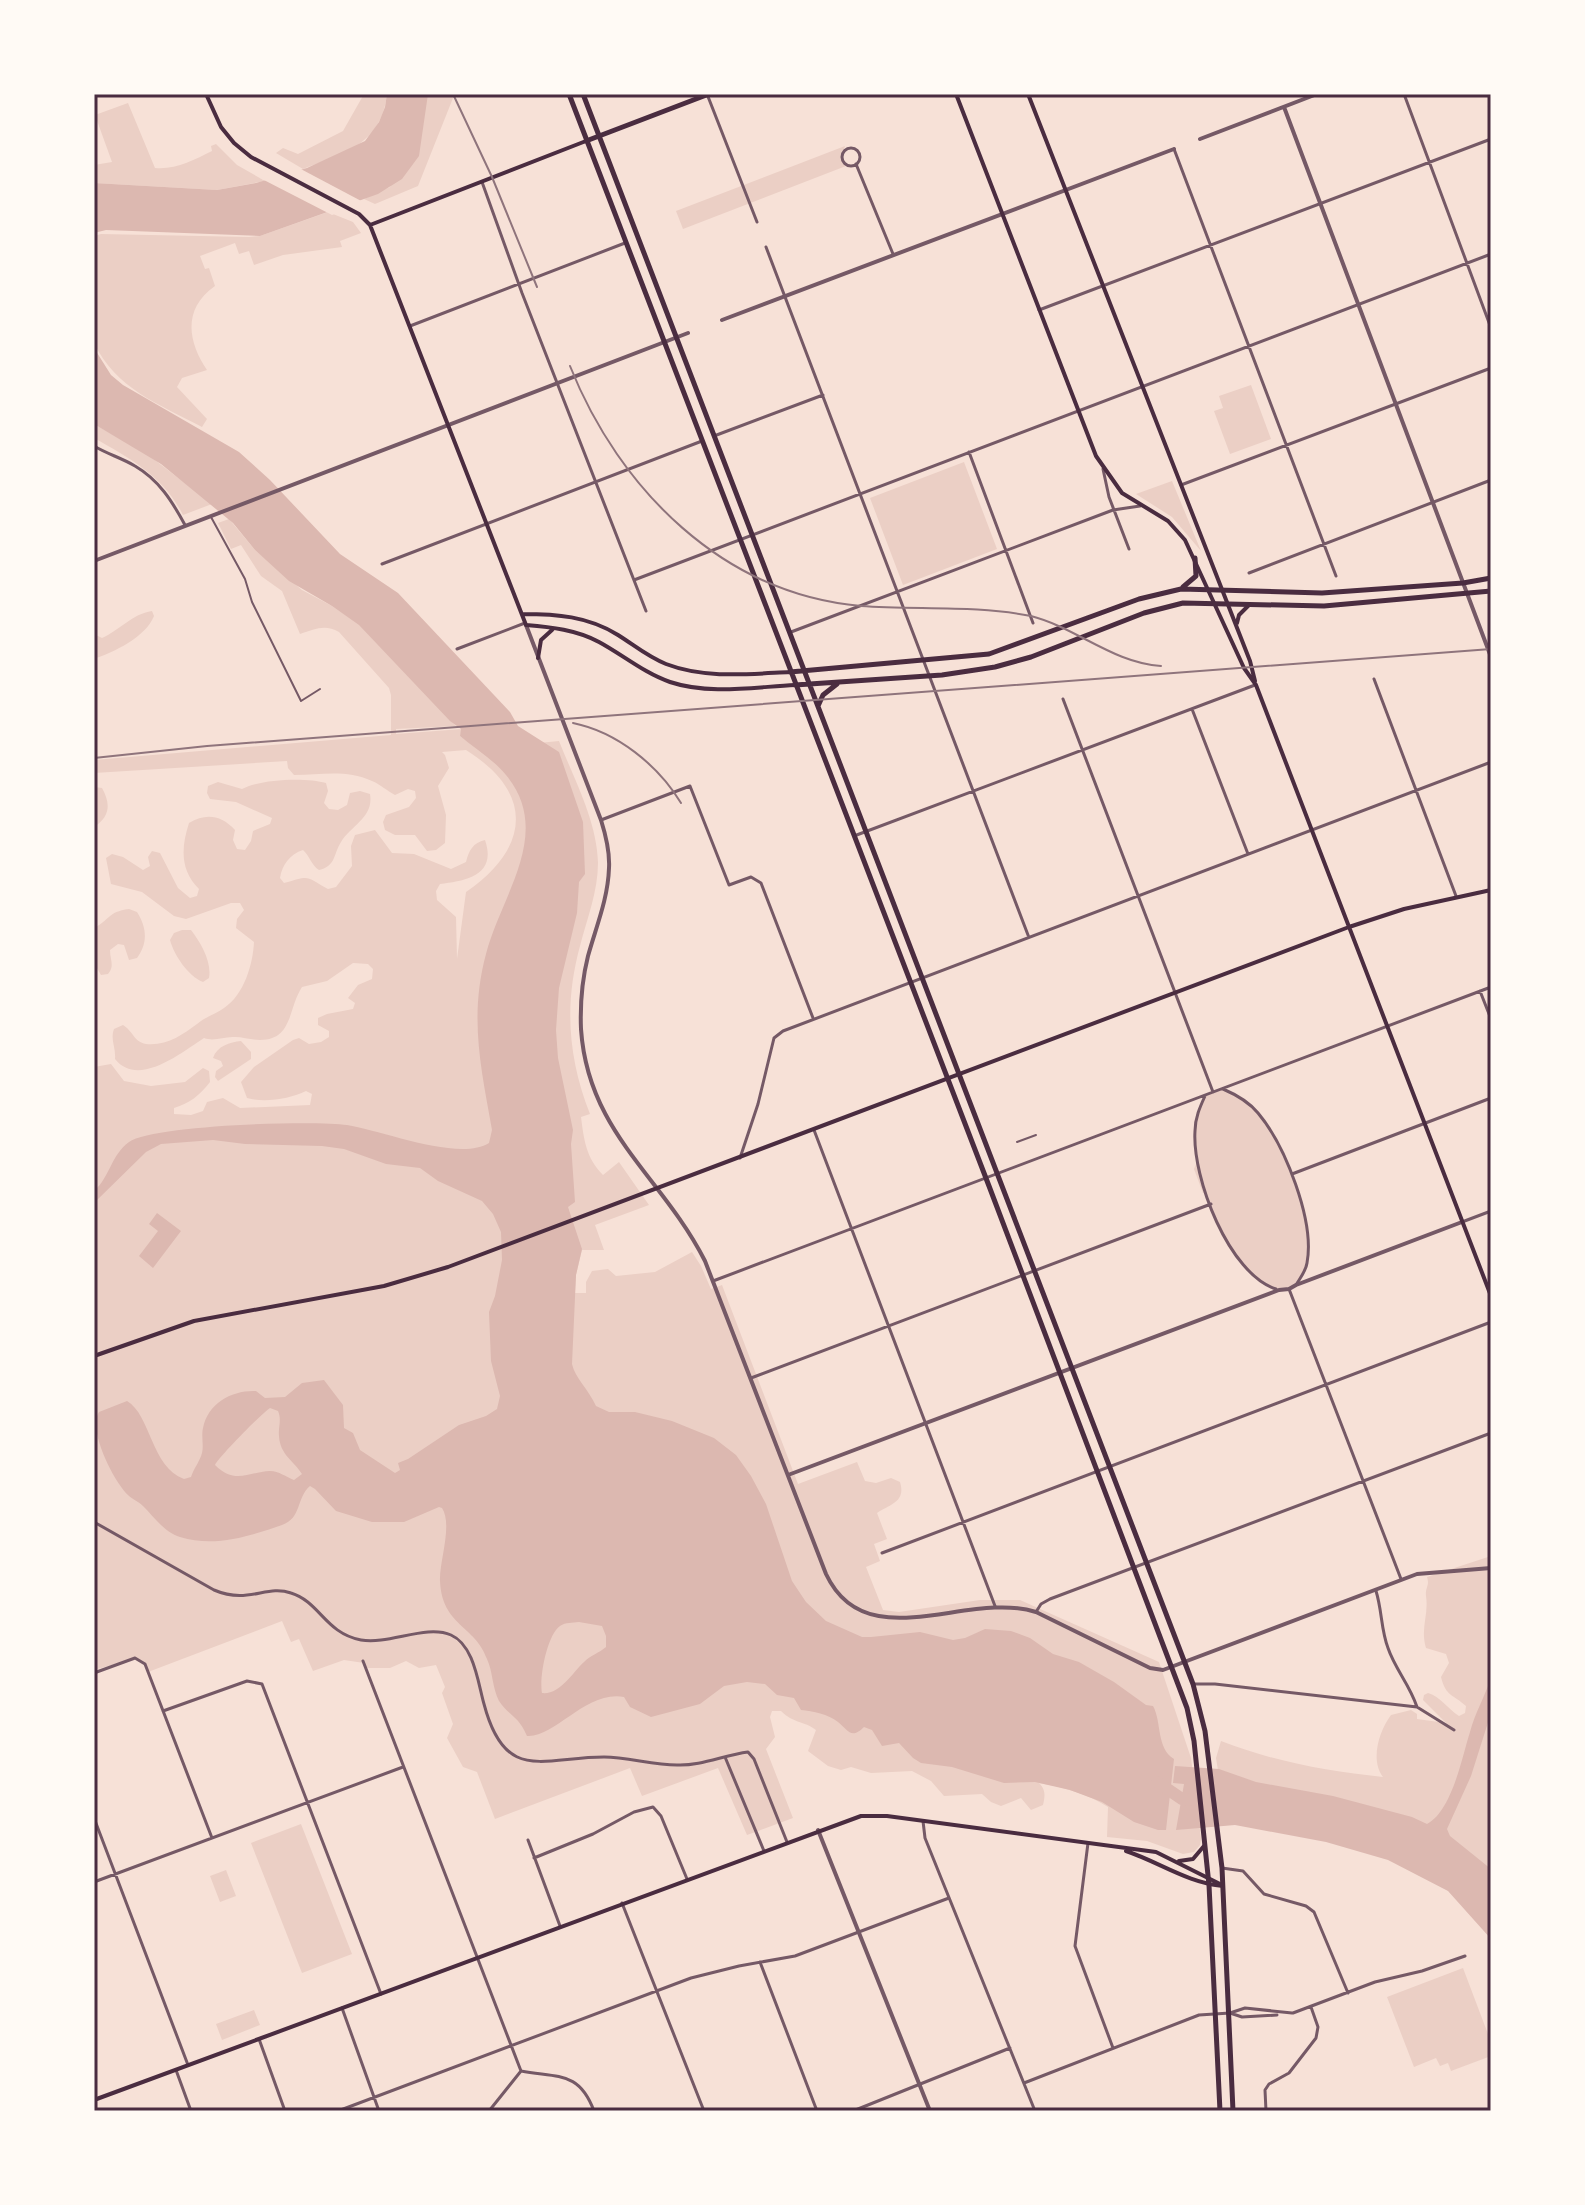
<svg xmlns="http://www.w3.org/2000/svg" width="1585" height="2205" viewBox="0 0 1585 2205" font-family="'DM Sans',sans-serif">
<rect width="100%" height="100%" fill="#f7e1d7"/>
<path fill="#ebcfc5" d="M364 94H387C381 145 344 153 303 169L276 153 283 148 298 154 343 131Z
M428 94H451L453 98 418 186 375 204 364 199 390 187Z
M128 103 155 168C175 170 194 160 212 151L211 146 216 144 237 165 265 181 217 190 94 183V165L112 162 95 115Z
M845 146 841 158 846 166 683 229 676 211Z
M328 212 353 222 361 233 340 241 342 247 283 255 254 265 249 251 239 254 235 243 200 256 205 269 209 268 215 286C182 309 188 342 207 370L182 378 177 387 207 419 202 427C159 404 116 389 94 343V236L101 234 249 237 260 236Z
M1251 385 1271 439 1230 454 1214 411 1223 408 1219 396Z
M94 424 147 454 212 504 183 515C164 477 130 458 94 438Z
M964 462 997 549 903 585 870 498Z
M1172 481 1201 551 1172 517 1136 494Z
M229 519 255 550 302 590 332 606 359 624 456 726 396 729V734L462 729 460 736 478 749 559 741C574 779 597 821 598 863 598 891 587 919 580 946 564 1004 568 1058 590 1114L581 1117C584 1140 586 1158 603 1175L619 1162 649 1205 595 1225 604 1250H582L576 1275 575 1293H586V1282L592 1271 608 1269 616 1276 655 1272 692 1252 701 1266 711 1289 722 1285 798 1484 857 1462 865 1481 876 1483 891 1478 900 1482C906 1502 891 1504 877 1513L887 1539 874 1544 880 1561 866 1567 883 1610 899 1612 980 1600H1020L1159 1662 1191 1758 1201 1839 1200 1845 1194 1852 1183 1854 1147 1841 1107 1837 1108 1807C1088 1794 1063 1787 1039 1783 1046 1790 1045 1796 1043 1805L1031 1810 1021 1798 1001 1806 991 1802 982 1794 944 1796 931 1781 912 1771 871 1773 851 1767 841 1770 828 1766 808 1751 816 1730C805 1721 794 1724 781 1711H772L770 1717 775 1737 766 1749 793 1818 747 1835 718 1768 642 1796 630 1768 495 1819 477 1772 463 1767 447 1738 453 1724 442 1693 445 1687 436 1665 419 1668 406 1661 390 1668H366L364 1663 344 1660 313 1671 299 1639 291 1642 282 1621 148 1672 143 1661 136 1658 94 1670V1067L111 1064 124 1081 151 1086 185 1082 203 1068 209 1071 210 1082C199 1096 190 1103 174 1108V1114L191 1115 203 1111 207 1102 223 1098 240 1108 310 1105 312 1094 306 1091C290 1099 264 1103 247 1098L241 1082 254 1067 293 1040 299 1038 309 1044 321 1042 329 1037V1031L318 1025V1018L327 1014 353 1009 355 1003 348 998 358 985 372 979 373 969 368 964 353 963 327 981 302 987C288 1008 293 1040 260 1040 251 1040 243 1037 235 1037 224 1036 215 1042 204 1038 181 1053 138 1088 115 1059 116 1047 110 1040 114 1029L123 1025C133 1031 134 1042 146 1044 167 1046 182 1035 197 1024 205 1017 216 1014 224 1008 244 995 253 964 254 942L236 928 237 919 244 910 240 903H231L186 919 174 916 142 892 111 884 106 858 112 854 123 857 143 870 150 866 148 857 152 851 160 853 178 888 190 898 197 896 199 889C180 870 181 848 189 823 206 813 221 815 235 830L233 840 237 849 245 850 251 841 253 831 270 824 272 818 236 802 210 799 207 793 208 786 218 782 242 789C260 779 306 777 326 783L328 791 324 803 329 809 338 810 347 805 350 793 360 791 370 794C374 817 352 825 341 842 333 855 336 866 319 870 311 865 310 856 303 850 290 854 282 865 280 878L284 883C311 875 305 876 328 889L336 887 352 866 351 846 355 835 375 830 392 853 414 854 451 869 466 862C469 850 473 843 485 840 497 875 467 881 440 884L436 891 437 900 456 917 457 959 466 892C530 848 535 793 466 750L442 752 445 755 449 768 438 786 446 815 445 843 436 850 427 851 415 835H395L385 830 383 822 386 815 409 807 416 798 415 791 408 789 395 795C387 791 380 784 372 781 346 769 321 775 294 775L288 768 287 761 94 773V760L391 735V695L389 688 339 632C325 624 315 629 300 634L282 591 261 576 241 545 231 549 218 523Z
M152 611 154 616C146 637 114 652 94 659V634L102 638C120 630 132 614 152 611Z
M94 787 102 788C111 804 110 817 94 827Z
M129 909 137 912C147 928 148 943 137 958L129 960 124 945 118 944 110 950C110 960 115 966 108 974L101 975 94 963V928C110 920 107 912 129 909Z
M182 930H191C201 943 212 962 209 978L203 982C188 976 174 955 170 940L174 933Z
M241 1041 251 1052V1059L218 1081 215 1077 216 1071 223 1066 221 1061 213 1058C217 1046 230 1042 241 1041Z
M1222 1088C1236 1095 1248 1101 1257 1112 1284 1142 1314 1220 1308 1260 1306 1269 1297 1288 1288 1289 1247 1298 1218 1223 1206 1194L1203 1193 1194 1169 1197 1162 1195 1129 1198 1112 1205 1096Z
M1491 1556V1901L1434 1852 1223 1801 1216 1758 1221 1741C1275 1762 1327 1771 1383 1777 1370 1760 1379 1731 1391 1715L1411 1710 1417 1714V1719L1446 1723 1423 1700 1424 1695 1428 1693C1441 1697 1448 1709 1459 1716L1465 1713 1466 1706C1453 1694 1446 1697 1441 1677L1449 1663 1446 1654 1426 1648C1420 1628 1429 1615 1426 1596 1425 1587 1430 1586 1427 1577Z
M301 1824 352 1954 302 1973 251 1843Z
M226 1870 236 1896 220 1902 210 1876Z
M1463 1968 1491 2042V2056L1451 2071 1448 2063 1440 2066 1436 2058 1414 2067 1387 1997Z
M254 2010 260 2025 222 2040 216 2024Z"/>
<path fill="#dcb8b0" fill-rule="evenodd" d="M387 94H428L419 156 402 179 378 194 260 236 106 230 94 233V183L217 190 256 183 307 168 365 141 379 122 385 107Z
M94 348 111 375 123 385 239 452 270 480 340 554 398 593 510 712 518 726 559 752 583 822 585 874 579 882 577 913 559 988 556 1030 558 1058 573 1130 571 1144 575 1202 568 1207 582 1249 576 1275 572 1364C575 1378 589 1390 596 1406L609 1412H635L672 1421 714 1438 736 1455 751 1476 766 1504 792 1581 806 1602 826 1621 862 1637H871L920 1632 953 1640 965 1638 985 1629 1011 1631 1030 1638 1053 1654 1079 1662 1114 1682 1146 1705 1153 1706C1162 1722 1156 1748 1174 1759L1166 1830H1158L1134 1822 1102 1802 1070 1790 1035 1782 1004 1783 952 1767 921 1763 913 1758 899 1743 882 1746 872 1730 864 1727C851 1740 848 1730 838 1722 828 1714 813 1711 801 1710L794 1698 777 1695 765 1684 747 1682 724 1686 700 1704 651 1717 630 1707 624 1697C586 1690 555 1738 527 1736 518 1715 510 1717 499 1701 492 1687 493 1672 487 1659 475 1625 442 1626 440 1581 439 1562 453 1525 442 1508L439 1507 404 1522H372L336 1511 315 1489 310 1486C296 1498 302 1518 282 1525 250 1536 215 1548 180 1537 164 1532 154 1517 143 1506 138 1501 132 1499 128 1495 114 1482 87 1429 99 1412L127 1401C151 1415 151 1467 184 1479L191 1477C194 1468 200 1461 202 1453 204 1445 201 1436 203 1428 208 1403 232 1390 256 1391L265 1398 285 1397 302 1383 324 1380 343 1405 344 1428 353 1433 360 1450 395 1473 400 1470 398 1463 408 1459 459 1425 486 1416 497 1409 500 1396 491 1361 489 1312 495 1296 502 1260 501 1232 493 1214 482 1201 438 1181 420 1168 386 1164 344 1149 322 1146 245 1144 213 1140 161 1144 146 1152 94 1203V1191C110 1177 111 1155 129 1142 152 1125 314 1120 347 1125 381 1130 459 1162 489 1143L492 1130C481 1068 469 1017 486 954 501 895 554 833 506 775 493 759 475 749 460 736L461 729 450 721 359 625 332 606 289 581 255 550 233 523 161 464 94 424ZM270 1408 278 1411C282 1420 278 1427 279 1436 280 1455 294 1461 302 1474L294 1480C286 1477 279 1471 270 1471 248 1472 235 1485 215 1465 218 1458 263 1412 270 1408ZM579 1622 602 1626 606 1636V1647C599 1653 591 1655 584 1662 572 1673 560 1695 542 1693 539 1678 547 1635 560 1626 566 1622 572 1623 579 1622Z
M157 1213 181 1231 153 1268 139 1256 158 1231 149 1224Z
M1491 1678V1713L1471 1776 1447 1829 1450 1836 1491 1869V1939L1448 1891 1388 1860 1326 1842 1235 1825 1176 1830 1184 1784 1173 1783 1175 1766 1219 1769 1256 1782 1333 1796 1412 1817 1427 1824C1452 1811 1462 1757 1470 1732 1475 1713 1485 1696 1491 1678Z"/>
<path fill="#f7e1d7" d="M297 167 365 203 332 215 260 178Z"/>
<g fill="none" stroke-linecap="round" stroke-linejoin="round">
<path stroke="#dcb8b0" stroke-width="12" d="M1157 1782 1182 1799 1197 1800"/>
<path stroke="#755966" stroke-width="2" d="M211 517 245 579 252 602 301 701 320 689
M1017 1142 1036 1135"/>
<path stroke="#755966" stroke-width="3" d="M707 94 757 222
M1404 94 1491 328
M842 157a9 9 0 1 1 18 0a9 9 0 1 1-18 0Z
M1174 149 1336 576
M856 164 893 254
M482 182 522 293 646 611
M766 247 1028 935
M1039 310 1491 139
M410 326 625 243
M714 436 823 395
M94 446C107 454 122 458 135 466 159 480 172 501 185 525
M969 452 1033 623
M1103 469 1109 497 1129 549
M1181 485 1491 368
M382 564 702 441
M1249 573 1491 480
M634 580 1491 254
M791 632 1113 510 1140 506
M457 649 525 623
M1374 679 1456 896
M1063 699 1213 1092
M1192 709 1248 854
M601 820 690 786 729 885 751 877 761 883 813 1018
M854 836 1255 685
M1480 991 1491 1019
M1223 1089C1237 1095 1249 1102 1258 1113 1285 1145 1315 1221 1307 1263 1306 1271 1300 1278 1296 1285
M1205 1096C1200 1107 1195 1118 1195 1131 1192 1178 1229 1274 1276 1289
M814 1130 995 1606
M740 1158 758 1104 774 1038 783 1031 1491 762
M1292 1174 1491 1098
M1462 1222 1491 1211
M713 1281 1491 987
M1289 1289 1401 1579
M751 1378 1211 1204
M94 1522 214 1590C249 1605 266 1584 291 1593 320 1602 325 1633 361 1640 389 1645 426 1624 451 1635 474 1645 478 1683 484 1704 505 1784 543 1757 604 1757 628 1757 652 1765 677 1765 701 1766 724 1755 748 1752L754 1759 787 1842
M882 1553 1491 1322
M1376 1591C1382 1610 1381 1630 1388 1648 1395 1669 1410 1685 1417 1707L1454 1730
M1036 1612 1041 1604 1050 1599 1491 1433
M363 1661 521 2071
M94 1673 135 1658 145 1664 212 1838
M1193 1684H1215L1417 1707
M163 1711 247 1681 262 1684 381 1994
M725 1757 764 1851
M94 1818 188 2065
M923 1821 925 1838 1035 2111
M528 1840 560 1926
M1088 1843 1075 1946 1113 2048
M534 1858 593 1834 634 1812 653 1807 661 1816 687 1879
M1222 1868 1243 1871 1264 1894 1306 1906 1314 1912 1348 1993
M94 1882 403 1767
M622 1903 704 2111
M760 1962 817 2111
M342 2008 379 2111
M1230 2013 1242 2017 1277 2015
M1293 2013 1375 1982 1422 1971 1465 1956
M259 2039 285 2111
M176 2070 191 2111
M521 2071C559 2078 579 2071 594 2111
M1024 2083 1199 2015 1230 2013 1245 2008 1292 2013
M338 2111 691 1978 739 1966 795 1956 949 1898
M489 2111 521 2071
M853 2111 1010 2048
M1266 2111 1265 2090 1269 2084 1289 2073 1316 2038 1318 2027 1311 2007"/>
<path stroke="#755966" stroke-width="4" d="M1284 107 1491 657
M1200 139 1317 94
M722 320 1174 149
M94 561 688 333
M526 625 601 820C606 836 610 852 609 868 608 899 596 927 588 956 582 980 580 1004 581 1029 588 1133 662 1176 705 1261L826 1574C866 1659 967 1590 1036 1612L1150 1668 1163 1670 1417 1574 1491 1568
M788 1475 1279 1290 1289 1289 1296 1285 1462 1222
M818 1830 930 2111
M94 2106 96 2111"/>
<path stroke="#4a2c40" stroke-width="4" d="M206 94 221 127 234 143 251 157 359 214 370 225 526 625C551 627 577 630 599 642 623 655 644 673 670 682 709 695 754 687 795 685
M956 94 1096 456 1122 493 1168 521 1185 540 1244 668 1256 685 1491 1296
M1028 94 1250 661 1255 681
M370 225 586 141
M522 614C556 614 588 616 618 635 634 645 648 657 666 664 705 679 749 674 790 672
M1237 623 1239 615 1249 605
M538 658 541 640 552 630
M94 1356 194 1321 384 1286 448 1267 1349 927 1404 909 1491 890
M1126 1851C1159 1862 1188 1883 1223 1886
M1179 1861 1193 1859 1204 1846
M94 2100 861 1816H887L1156 1852 1222 1885"/>
<path stroke="#4a2c40" stroke-width="5" d="M569 94 989 1186 1187 1708 1194 1741 1209 1885 1220 2111
M583 94 1193 1684 1205 1731 1222 1868 1233 2111
M586 141 709 94
M1183 587 1196 576 1195 558
M790 672 989 654 1139 599 1181 589 1322 593 1463 583 1491 578
M795 685 942 675 995 667 1031 657 1144 613 1183 603 1324 606 1491 591
M818 706 823 695 837 684"/>
<path stroke="#8f747c" stroke-width="2" d="M453 94 492 177 537 287
M570 366C619 489 723 594 861 606 917 610 976 605 1031 616 1077 628 1113 663 1161 666
M573 723C617 732 658 765 681 803
M94 758 207 746 1491 649"/>
</g>
<rect width="1585" height="2205" fill="none" stroke="#fffaf5" stroke-width="192"/>
<rect x="96" y="96" width="1393" height="2013" fill="none" stroke="#4a2c40" stroke-width="3"/>
</svg>
